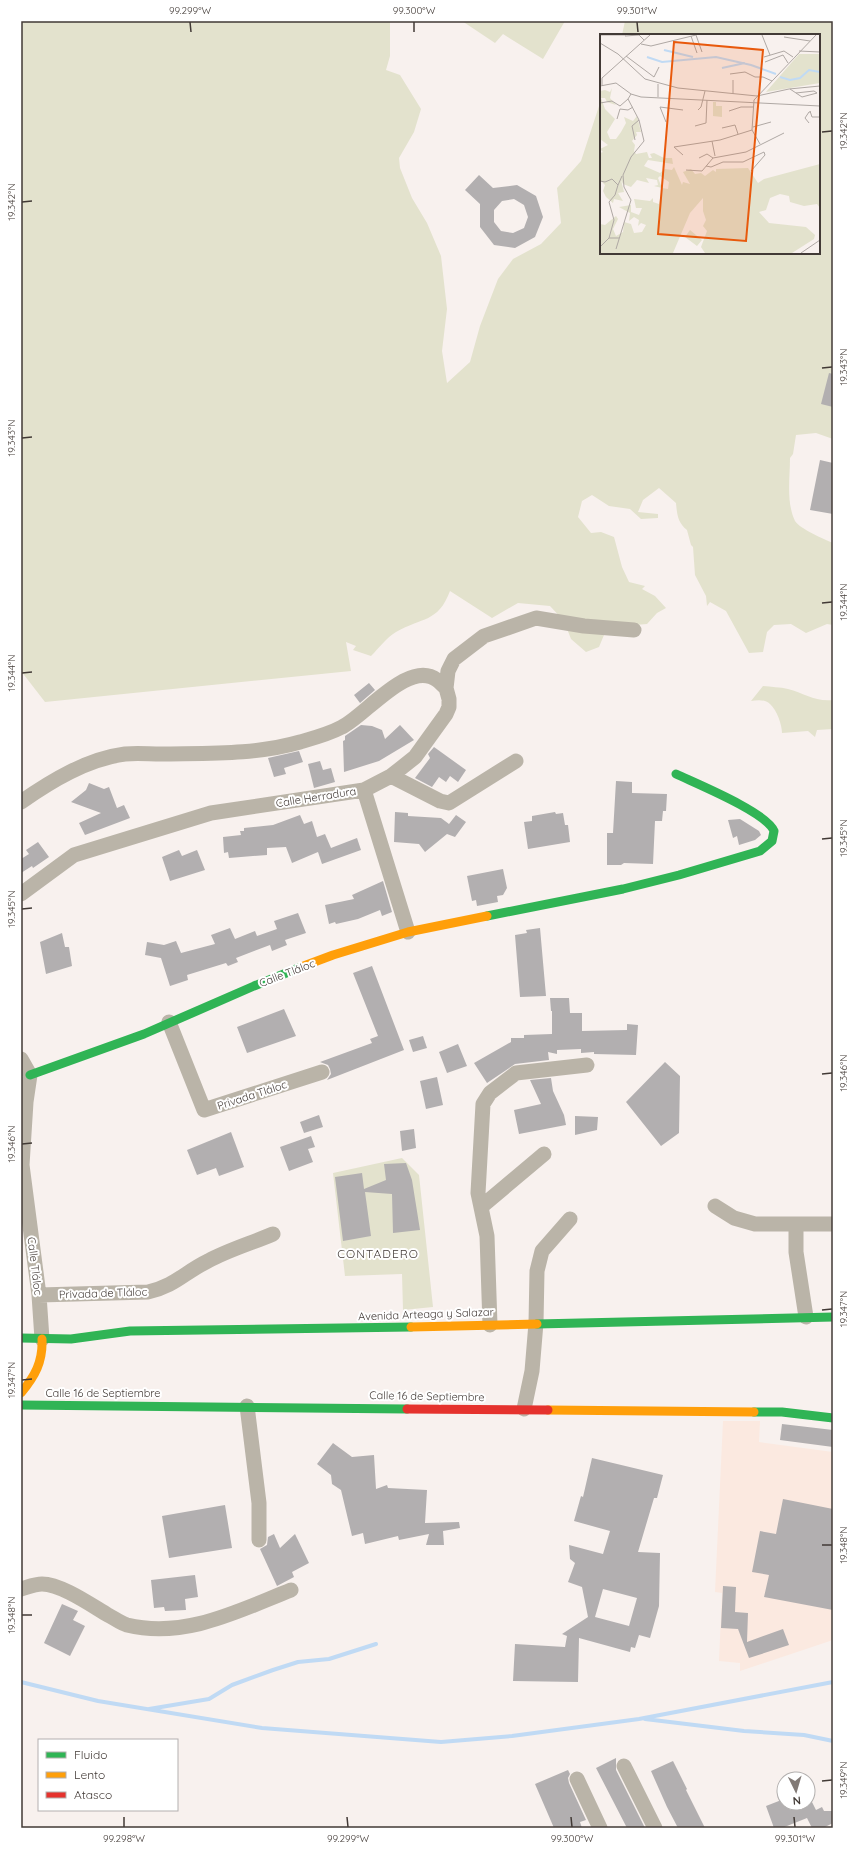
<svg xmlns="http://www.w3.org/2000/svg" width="854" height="1849" viewBox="0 0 854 1849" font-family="Quicksand,sans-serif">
<rect width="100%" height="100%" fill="#f8f1ee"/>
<path fill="#fbe9e0" d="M723 1421H760L759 1442 833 1452V1640L740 1671V1663L719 1661 722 1593 715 1592Z"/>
<path fill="#e3e2cd" d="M21 21H390V56L386 70 400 75 421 109 414 132 399 158 400 168 412 198 427 223 441 256 447 309 442 351 447 383 470 362 480 326 498 279 513 259 541 244 561 223 557 188 581 161 601 100V253H819V35H622L625 21H833V439L816 433 796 435 793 454 790 458C790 478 786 502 795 521 800 529 824 539 833 543V625L827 624 806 633 791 624 774 625 767 632 763 652 749 653 726 611 710 602 707 606 706 596 695 575 693 547 691 545 687 530C678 523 677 515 676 503L659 488 643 500 638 512 658 514V518L641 519 630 509 609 506 592 495 582 501 578 517 591 533 601 532 614 537 622 567 629 582 645 586 642 589 655 596 666 608 657 613 647 624 635 625 604 635 599 647 586 652 571 639 564 621 550 606 518 603 492 618 450 591C438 623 422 617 396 632 387 637 379 648 371 656L353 650 356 646 346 642 351 671 45 702 21 671Z
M462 21H565L543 59 503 34 495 43Z
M763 686C771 687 780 687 788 689 804 693 815 702 833 700V729L817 730 815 737 808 731 782 733C782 725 777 710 770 704 765 699 757 700 751 701Z
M402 1158 419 1175 433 1307 403 1310 402 1274 345 1276 333 1173Z"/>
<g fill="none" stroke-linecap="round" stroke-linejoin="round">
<path stroke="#c0daf4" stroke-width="4" d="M21 1682 98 1701 262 1728 441 1742 512 1736 639 1719 833 1682
M149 1709 209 1699 232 1685 273 1670 298 1662 329 1659 376 1644
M645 1719 744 1731 804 1735 833 1741"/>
</g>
<path fill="#b2afb0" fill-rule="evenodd" d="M479 175 493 188 517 185 536 196 543 217 535 237 515 248 494 245 480 227V204L465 190ZM514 199 524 205 528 217 524 228 513 233 501 231 494 222V210L502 201Z
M829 373 833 374V407L821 404Z
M820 460 833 463V514L810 510Z
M369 683 375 690 360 703 354 695Z
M361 725 372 726 382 730 385 739 400 725 414 740 379 761 344 772 343 741 345 740V736Z
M434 747 466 770 458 782 450 776 446 782 439 777 432 787 415 778 430 758 428 754Z
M299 751 303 762 284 768 286 774 274 777 268 758Z
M320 761 323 770 331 768 335 782 314 788 308 764Z
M616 781 632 782V793L667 794 666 811H663L662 821H655L653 864 624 863 621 865H607V833H613Z
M89 783 104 789 109 787 117 808 124 805 130 818 85 835 79 823 101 813 71 802 86 790Z
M395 812 408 813V816L441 818 449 824 456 815 466 822 455 837 447 834 425 852 419 844 394 842Z
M555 812 556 814 563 813 565 825H568L570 842 528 849 524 822 532 821V816Z
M300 815 304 824 312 821 317 837 325 834 331 848 357 838 361 850 322 864 318 852 292 863 286 847 267 848V855L229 858 228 852 224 853 223 837 241 835 240 831H244V828L273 825Z
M740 819 759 831 761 835 755 840 739 845 737 836 733 838 728 820Z
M38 842 49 857 33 868 32 866 21 873V859L29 854 26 850Z
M179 850 182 856 197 850 205 870 170 881 162 857Z
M503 869 507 888 503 895 497 896 498 902 477 906 476 900 472 901 467 876Z
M383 881 392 912 382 916 380 910 358 919 336 924 335 922 329 924 325 905 354 899 352 895Z
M298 913 306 933 285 940 287 945 272 951 270 945 236 958 238 962 228 966 226 963 187 975 188 980 170 986 161 958 145 955 147 942 164 945 176 941 181 953 215 944 211 935 230 928 235 939 255 931 257 936 277 929 274 921Z
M540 928 546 996 520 997 515 935 527 933 526 930Z
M62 933 65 947H69L72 966 46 974 40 942Z
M372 966 404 1050 327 1080 331 1074 330 1069 328 1065 320 1062 372 1043 370 1039 378 1036 353 973Z
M550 998H569L570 1013H582V1031L627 1030V1024L638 1025 636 1055 594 1054V1052L581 1053V1049L557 1050V1054L548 1052 549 1060 515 1064 487 1083 474 1063 511 1042V1038H524V1035L552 1034V1011H551Z
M284 1009 296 1036 247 1053 237 1027Z
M423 1036 427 1048 413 1052 409 1040Z
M458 1044 467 1066 447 1073 439 1052Z
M665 1062 680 1076 679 1133 661 1146 626 1102Z
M437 1077 443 1105 426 1109 420 1081Z
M551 1078 553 1091 564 1115 566 1125 519 1134 514 1110 541 1104 530 1080Z
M319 1115 323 1127 304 1133 300 1122Z
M575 1116 598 1117 597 1130 575 1135Z
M414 1129 416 1148 402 1151 400 1131Z
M231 1132 244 1167 219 1176 216 1168 197 1175 187 1150Z
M311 1136 315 1147 308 1149 313 1162 289 1171 280 1147Z
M406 1163 412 1180 420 1230 393 1233 392 1194 365 1192 371 1236 343 1241 335 1177 362 1173 364 1189 386 1180 384 1164Z
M782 1424 833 1430V1447L780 1440Z
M333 1443 352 1457 374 1455 376 1489 387 1485 388 1488 427 1490 425 1523 459 1522 460 1528 443 1531 444 1545H426L429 1534 399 1540 398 1536 365 1544 363 1533 352 1536 341 1490 332 1484 331 1475 317 1464Z
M592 1458 663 1475 657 1498H654L638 1552 660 1553 659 1606 650 1638 639 1635 635 1648 631 1647 630 1652 579 1638 578 1682 513 1681 515 1644 565 1647 567 1636 562 1634 588 1617 582 1587 568 1582 575 1563 570 1559 569 1545 603 1554 610 1531 574 1521 581 1496 583 1497ZM603 1589 637 1598 629 1626 595 1617Z
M783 1499 833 1509V1610L764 1597 769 1575 752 1572 760 1531 776 1534Z
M225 1505 232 1548 169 1558 162 1516Z
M274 1534 280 1548 295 1534 309 1563 292 1572 294 1577 277 1586 260 1549 267 1545 268 1537Z
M195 1575 198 1597 185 1599 186 1610 165 1611 164 1607 154 1608 151 1580Z
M723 1586 736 1587 735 1612 748 1613 747 1642 783 1629 789 1645 749 1658 738 1629 721 1628Z
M62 1604 78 1611 73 1620 85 1626 70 1656 44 1643Z
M616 1758V1770L645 1828H627L596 1768Z
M673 1761 687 1789 686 1790 705 1828H678L667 1807 651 1771Z
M568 1770 570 1774 568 1778 569 1783 586 1820 580 1822 582 1828H554L535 1784Z
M784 1799V1803H788L790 1810 804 1803H808L811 1800 816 1810 822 1807 824 1811H833V1823L823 1828H812L807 1818 782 1828H774L766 1806Z"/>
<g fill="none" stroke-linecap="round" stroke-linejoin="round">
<path stroke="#bab4a8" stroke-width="15" d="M391 776 440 801 449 803 516 761
M364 790 408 932
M21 802C51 781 87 759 125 754 137 753 149 754 161 754 207 753 255 755 300 742 314 738 329 734 342 727 366 715 409 659 437 680 440 682 443 686 446 688
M21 894 74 855 211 813 364 790 391 776 415 757 446 714 449 707V699L446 688 448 671 454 659 484 636 536 618 584 626 634 630
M169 1022 204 1110 322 1072
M21 1059 30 1075 26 1102 22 1165 39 1295 42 1339
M715 1206 734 1218 755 1224H833
M481 1207 544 1154
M796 1224V1252L806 1317
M39 1295 148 1292C175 1286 185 1272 208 1261 228 1250 252 1243 273 1234
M490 1325 487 1236 478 1193 483 1104 490 1093 516 1073 587 1065
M247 1406 259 1503V1540
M524 1409 532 1371 536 1323 537 1271 542 1251 570 1219
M21 1589C28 1587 35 1584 42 1584 61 1584 91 1605 108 1615 114 1618 120 1623 127 1625 185 1639 238 1611 291 1590
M624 1766 655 1828
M577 1779 600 1828"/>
<path stroke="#30b455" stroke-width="9" d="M487 916 623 889 679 875 760 851 772 841 774 831C766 812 697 784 676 774
M30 1075 144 1034 254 986 301 967
M537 1324 833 1317
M21 1338 71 1339 130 1331 411 1327
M21 1405 407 1409
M754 1412H782L833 1418"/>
<path stroke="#ff9f0a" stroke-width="9" d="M301 967 333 955 408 932 487 916
M411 1327 537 1324
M21 1393C35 1376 43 1362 42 1339
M548 1410 754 1412"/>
<path stroke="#e5322d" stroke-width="9" d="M407 1409 548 1410"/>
</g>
<path fill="none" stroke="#423a36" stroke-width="1.5" d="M190 22 191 32M414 22V32M637 22 638 32M822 132 832 131M22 202 32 201M822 368 832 367M22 438 32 437M822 603 832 602M22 673 32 672M822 839 832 838M22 909 32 908M822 1074 832 1073M22 1144 32 1143M822 1310 832 1309M22 1380 32 1379M822 1545H832M22 1615H32M822 1781 832 1780M124 1817V1827M347 1817 348 1827M571 1817 572 1827M794 1817 795 1827"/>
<g text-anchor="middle" stroke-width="4" stroke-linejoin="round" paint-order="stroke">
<g font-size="11" fill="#423a36" stroke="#fff">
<text transform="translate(316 797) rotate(-9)" y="4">Calle Herradura</text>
<text transform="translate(287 973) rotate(-21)" y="4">Calle Tláloc</text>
<text transform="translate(252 1095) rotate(-18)" y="4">Privada Tláloc</text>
<text transform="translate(35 1266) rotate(83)" y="4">Calle Tláloc</text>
<text transform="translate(103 1293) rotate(-2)" y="4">Privada de Tláloc</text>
<text transform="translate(426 1314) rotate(-2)" y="4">Avenida Arteaga y Salazar</text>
<text x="103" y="1397">Calle 16 de Septiembre</text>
<text transform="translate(427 1396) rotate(1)" y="4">Calle 16 de Septiembre</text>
</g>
<g font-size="12" letter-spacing="1" fill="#423a36" stroke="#fff">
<text x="378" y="1258">CONTADERO</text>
</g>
</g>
<g transform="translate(600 34)">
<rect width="220" height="220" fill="#f8f1ee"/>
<path d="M199 20H220V49L166 58ZM12 54 10 64 16 71 7 68 5 64H1L5 75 15 85 7 98 10 105H16L21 98 26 89 24 83 33 87 37 82 41 98H36L37 101 32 107 35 111 34 117 36 120 47 118 49 124H52L50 120 54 119 64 124H72L73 130 48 126 44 132 60 139 65 135 72 136 74 133 82 151 83 148 90 150 83 138 91 135 95 140 101 139 105 142 113 136 116 138V135L148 134 158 149 164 145 220 130V174L217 170 204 172 190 168 189 162 180 160 170 164 166 176 159 178 169 189 206 193 215 201 214 205 192 219H105L101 213 107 197 103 192 106 186 103 177V164L90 179 73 219H0V190L5 191 16 182 18 185 13 195 16 202 23 198 24 188 31 190 34 199 42 198 46 191 41 189 38 192 39 186 34 183 29 187 30 179 19 173 31 171V178L39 181 42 174H36L34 165 50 167 53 164V168L59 170 62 154 68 155 69 148 60 142 58 144 62 154 54 152 58 151 57 146 46 144 49 149 37 146 31 153 23 150 21 146 24 158 18 159 23 167 14 165 13 169 6 163 3 157 5 151 0 146V119L3 118 0 115 8 111 0 105V57L5 56 10 58ZM113 68H116V72H122V83L113 82ZM90 196 102 206 97 212 85 203Z" fill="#e3e2cd"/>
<path fill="none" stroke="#c0daf4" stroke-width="2" d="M64 16 93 23M47 23 62 28 116 23 151 31 176 40M122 34 145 29M180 43 190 46 200 44 209 36 220 38"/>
<path fill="none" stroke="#afa8a4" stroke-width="1" d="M0 1H26M96 1 102 18M162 1 170 21M25 2 39 1 44 6M91 2 97 19M184 3 210 7M0 9 18 20 45 45 78 54 157 62 189 55 220 52M41 10 51 12 96 1M199 17 220 18M26 22 54 43 59 33M164 23 184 17 193 23M165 28 183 21 188 29M130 40 145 38 155 43H163L172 47M133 46V60M2 51V44L50 1M0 52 16 49 31 60 41 63 220 72M190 55 196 59 214 57 217 59 202 63 196 59M58 63V50M0 69 12 67 20 72 28 65M98 76 101 73 105 57M129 77 141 73H154M209 78 205 84 209 89M210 79V77L212 83H220M17 85 20 75 28 76 33 73M66 88 60 73 83 76M95 92 106 89 107 66M153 93 171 88M122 94 135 91 138 100M35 106 32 92 39 86M112 107 115 122M160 110 152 96 154 66 216 1M83 121 74 113 120 106 152 96M99 124 107 120 113 124M106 132 111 133 123 128H143L164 118 165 121 151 137M86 136 102 137 113 124 146 118 184 99M0 147 5 148 12 145 18 151 22 142M9 204 14 186 9 168 15 161 18 151M0 213 9 204H19M16 215 31 166 24 153 23 141 31 123 44 107 39 86 28 65 31 60M201 219 220 206"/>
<path fill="#e8590c" fill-opacity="0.15" stroke="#e8590c" stroke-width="2" d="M74 8 163 16 146 207 58 200Z"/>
<rect width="220" height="220" fill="none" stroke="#423a36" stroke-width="2"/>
</g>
<rect width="854" height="1849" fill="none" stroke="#ffffff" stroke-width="44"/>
<rect x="38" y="1739" width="140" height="72" fill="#ffffff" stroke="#b3b0af"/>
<rect x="46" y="1752" width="20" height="6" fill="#30b455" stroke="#b3b0af"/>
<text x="74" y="1759" font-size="12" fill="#423a36">Fluido</text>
<rect x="46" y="1772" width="20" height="6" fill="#ff9f0a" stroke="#b3b0af"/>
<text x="74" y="1779" font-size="12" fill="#423a36">Lento</text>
<rect x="46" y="1792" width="20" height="6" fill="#e5322d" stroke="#b3b0af"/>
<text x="74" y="1799" font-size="12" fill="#423a36">Atasco</text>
<g transform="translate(796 1791) rotate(175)"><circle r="19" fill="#ffffff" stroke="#b3b0af"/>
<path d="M0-3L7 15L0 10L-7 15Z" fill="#827a76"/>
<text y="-6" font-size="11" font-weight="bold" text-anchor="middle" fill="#423a36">N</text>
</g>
<rect x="22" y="22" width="810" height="1805" fill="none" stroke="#423a36" stroke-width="1.5"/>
<g font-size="10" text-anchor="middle" fill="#423a36">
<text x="190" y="14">99.299°W</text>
<text x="414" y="14">99.300°W</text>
<text x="637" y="14">99.301°W</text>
<text transform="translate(843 131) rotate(-90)" y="4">19.342°N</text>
<text transform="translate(11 202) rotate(-90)" y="4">19.342°N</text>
<text transform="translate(843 367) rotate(-90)" y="4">19.343°N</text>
<text transform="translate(11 438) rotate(-90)" y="4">19.343°N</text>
<text transform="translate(843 602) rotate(-90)" y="4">19.344°N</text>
<text transform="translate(11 673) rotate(-90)" y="4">19.344°N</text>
<text transform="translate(843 838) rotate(-90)" y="4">19.345°N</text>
<text transform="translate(11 909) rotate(-90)" y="4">19.345°N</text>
<text transform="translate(843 1073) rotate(-90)" y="4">19.346°N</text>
<text transform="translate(11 1144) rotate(-90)" y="4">19.346°N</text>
<text transform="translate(843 1309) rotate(-90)" y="4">19.347°N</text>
<text transform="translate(11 1380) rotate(-90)" y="4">19.347°N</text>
<text transform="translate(843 1545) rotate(-90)" y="4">19.348°N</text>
<text transform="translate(11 1615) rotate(-90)" y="4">19.348°N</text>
<text transform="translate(843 1780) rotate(-90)" y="4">19.349°N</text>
<text x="124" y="1842">99.298°W</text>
<text x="348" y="1842">99.299°W</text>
<text x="572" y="1842">99.300°W</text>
<text x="795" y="1842">99.301°W</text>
</g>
</svg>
